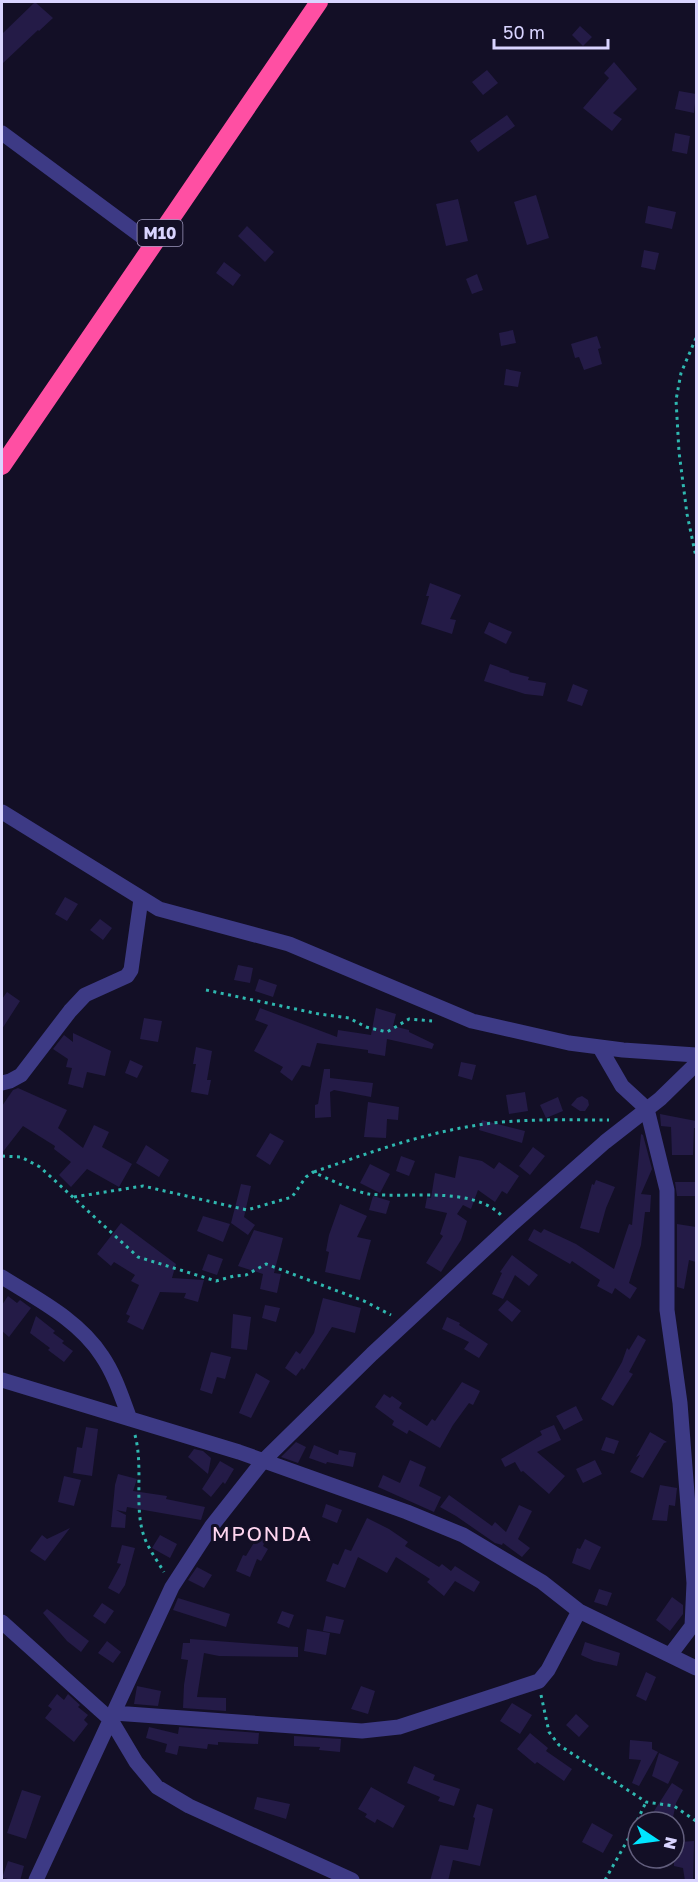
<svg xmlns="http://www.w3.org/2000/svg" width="698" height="1882" viewBox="0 0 698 1882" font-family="'Golos Text',sans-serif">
<rect width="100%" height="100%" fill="#130f26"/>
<path fill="#241b47" d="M35 2 53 18 39 31 38 30 2 64V34Z
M580 26 592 37 583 46 572 35Z
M614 62 637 89 613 113 622 119 612 131 583 108 609 78 604 73Z
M487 70 498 83 483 95 472 82Z
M679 91 696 94 694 113 675 109Z
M507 115 515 126 478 152 470 141Z
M675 133 690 136 687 154 672 151Z
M536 195 549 238 527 245 514 202Z
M458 199 468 241 446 246 436 204Z
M648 206 676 212 672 229 645 223Z
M247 226 274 252 265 262 238 236Z
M644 250 659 253 655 270 641 267Z
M224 262 241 275 233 286 216 273Z
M477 274 483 290 472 294 466 279Z
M513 330 516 343 501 346 499 333Z
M597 336 601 348 598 349 602 364 584 370 579 357 575 358 571 344Z
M506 369 521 372 518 387 504 385Z
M430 583 461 595 450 619 456 620 452 634 421 624 429 596H426Z
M489 622 512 632 506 644 484 633Z
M490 664 510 671 509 672 529 677 528 680 546 683 543 696 525 694 484 681Z
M573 684 588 690 582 706 567 701Z
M65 897 78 904 67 921 55 914Z
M100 919 112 928 103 940 90 930Z
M238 965 253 968 250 983 234 980Z
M259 979 277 985 273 997 255 991Z
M7 992 20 1001 2 1029V999Z
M260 1008 337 1037 338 1030 371 1035 376 1008 396 1014 393 1026 409 1030V1032L434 1044 432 1049 387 1039 385 1056 368 1053V1050L317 1043 310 1067 302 1065 292 1081 280 1072 283 1067 254 1051 268 1025 255 1020Z
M144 1018 162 1021 158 1042 140 1039Z
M73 1033 111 1051 105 1076 87 1072 83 1088 68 1084 72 1068 66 1067 68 1059 53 1049 64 1035 73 1042Z
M196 1047 212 1051 207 1080H211L208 1095 191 1092 196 1064H193Z
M130 1060 143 1066 137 1078 125 1073Z
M461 1062 476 1065 472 1080 458 1076Z
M324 1069H330V1078L373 1083 371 1097 334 1090 330 1092 331 1117 315 1118V1105L318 1104Z
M18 1088 67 1110 58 1128 83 1148 94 1125 109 1132 102 1147 132 1164 119 1187 87 1169 71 1187 59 1175 71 1162 54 1149 55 1146 23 1126 2 1153V1106L13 1090Z
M525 1092 528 1111 509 1114 506 1095Z
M582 1096 588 1100 589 1105 585 1111H580L571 1105 577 1098Z
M558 1097 563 1111 546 1118 540 1105Z
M368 1102 399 1107 398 1120 387 1119 386 1138 364 1137Z
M660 1114 696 1121V1128H694L693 1155H672L671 1127 661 1126Z
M482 1120 525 1131 522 1143 479 1130Z
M270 1133 284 1141 270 1165 256 1156Z
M641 1134 643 1135 652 1169 641 1194 651 1195 650 1212H645L641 1245 629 1283 637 1288 630 1299 615 1288 612 1294 597 1286 600 1280 572 1261 570 1264 528 1240 534 1229 541 1233 544 1229 576 1244 614 1269 629 1224 632 1225Z
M146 1145 169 1160 159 1177 136 1163Z
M533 1147 545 1156 530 1175 519 1166Z
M401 1156 415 1161 409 1176 396 1171Z
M459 1156 482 1161 494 1169 499 1162 519 1176 507 1194 502 1191 495 1202 478 1190 471 1209 463 1205 457 1214 467 1221 461 1240 441 1272 426 1263 443 1236 440 1234 447 1213 425 1208 427 1197 431 1198 435 1173 455 1178Z
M370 1164 390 1174 380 1193 360 1183Z
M596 1180 615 1187 606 1208 599 1233 580 1228 592 1184 594 1185Z
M675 1182H696V1196H677Z
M241 1184 251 1186 244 1217 255 1225 248 1235 231 1223Z
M373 1196 390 1201 386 1214 369 1210Z
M340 1204 367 1216 357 1237 371 1240 360 1280 325 1272 329 1252 326 1251 329 1235Z
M203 1216 230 1224 223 1242 197 1231Z
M121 1223 176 1264 172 1278 204 1280 198 1302 184 1298 186 1293 160 1292 143 1330 127 1322 130 1316 126 1314 139 1285 131 1281 135 1275 114 1262 111 1266 97 1254Z
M677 1224 696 1227V1262L689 1260 684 1289 677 1287Z
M254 1230 283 1238 274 1273 281 1274 277 1293 260 1289 263 1274 238 1266Z
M208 1254 223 1259 217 1275 202 1270Z
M512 1255 538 1275 529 1286 515 1275 503 1299 492 1294 502 1273 500 1272Z
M8 1296 17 1303 20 1300 31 1308 9 1337 2 1331V1305Z
M323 1298 361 1308 355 1333 332 1327 304 1370 302 1368 296 1376 285 1368 296 1351 300 1354 314 1333Z
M507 1300 521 1311 512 1322 498 1310Z
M265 1305 280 1308 276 1322 262 1318Z
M233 1314 251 1317 247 1350 231 1348Z
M36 1316 55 1331 53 1333 64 1341 62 1343 73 1351 64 1362 48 1350 50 1348 30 1333Z
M447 1317 460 1323 459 1325 488 1344 479 1358 464 1349 469 1342 442 1329Z
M638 1335 646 1340 629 1372 633 1374 613 1406 601 1399 622 1362 627 1348 629 1350Z
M211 1352 231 1357 225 1379 217 1377 212 1394 200 1390Z
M256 1373 270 1381 251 1418 239 1413Z
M462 1382 480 1391 473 1405 469 1403 453 1425 440 1448 409 1430 407 1434 392 1425 394 1421 375 1407 384 1394 390 1398 392 1396 402 1403 399 1408 427 1426 432 1419 435 1421Z
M576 1406 583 1420 564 1430 556 1416Z
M554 1425 561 1440 537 1452 565 1476 549 1494 523 1471 521 1472 515 1462 505 1467 501 1459 542 1435 540 1431Z
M86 1427 98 1429 92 1476 73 1473 77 1447 82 1448Z
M650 1432 667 1442 664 1443 643 1478 630 1472 640 1455 636 1457Z
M606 1437 619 1441 614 1454 601 1450Z
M296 1442 306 1447 298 1463 281 1457Z
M314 1445 338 1455 339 1450 356 1453 353 1467 327 1462 326 1464 309 1458Z
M194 1449 203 1451 211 1458 208 1474 188 1457Z
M410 1460 426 1467 419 1486 441 1497 434 1512 378 1487 383 1475 400 1483Z
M595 1460 602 1474 583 1483 576 1469Z
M220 1461 234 1469 225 1484 223 1482 211 1497 202 1489Z
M118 1474 137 1479 133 1491 167 1496 166 1499 205 1507 201 1520 127 1507 126 1512 116 1510 126 1515 125 1528 111 1527 115 1485Z
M64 1476 81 1480 74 1506 58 1502Z
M660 1485 677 1488 675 1506 669 1505 667 1521 652 1520Z
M449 1495 492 1526 495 1522 506 1532 519 1505 532 1511 518 1539 530 1548 522 1557 503 1543 502 1545 495 1543 456 1516 440 1507Z
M326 1504 342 1510 337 1523 322 1517Z
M367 1518 389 1529 408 1542 405 1546 439 1567 442 1564 451 1571 455 1566 480 1582 474 1592 455 1581 444 1596 427 1582 430 1579 396 1557 387 1573 358 1557 345 1588 326 1581 333 1563 338 1565 345 1549 351 1551Z
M70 1528 45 1561 30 1551 42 1535 47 1539Z
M262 1529 269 1533 263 1546 268 1549 261 1561 257 1559 250 1577 236 1571 243 1555 246 1556Z
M160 1535 177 1544 170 1558 152 1548Z
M585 1539 601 1547 590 1570 572 1563 577 1548 580 1549Z
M122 1545 135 1548 125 1585 119 1594 108 1588 121 1564 117 1563Z
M197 1567 212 1575 204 1588 188 1580Z
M599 1589 612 1593 607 1606 594 1602Z
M672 1597 683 1605V1614L670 1631 656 1620Z
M178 1598 230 1614 226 1627 173 1610Z
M102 1603 114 1611 105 1624 93 1616Z
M47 1609 89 1641 81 1652 67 1641 43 1613Z
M282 1611 294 1615 289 1628 277 1623Z
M326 1616 344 1620 340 1634 323 1631Z
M307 1629 330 1633 326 1655 304 1651Z
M190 1639 298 1647V1657L219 1656 204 1653 197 1697 226 1698V1711L183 1708 184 1685 188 1660 181 1659 183 1643H190Z
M107 1641 121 1652 113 1663 98 1653Z
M585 1642 620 1653 617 1666 594 1661 581 1655Z
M646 1672 656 1677 646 1701 636 1696Z
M137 1686 161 1691 158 1706 134 1704Z
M361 1686 375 1691 368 1714 351 1709Z
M57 1694 64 1700 68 1694 80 1705 78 1707 88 1715 84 1720 88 1724 74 1742 45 1718 52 1709 48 1706Z
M512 1703 532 1715 520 1734 500 1721Z
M576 1714 589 1726 579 1737 566 1725Z
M149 1727 178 1734 179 1727 259 1733 258 1744 218 1742V1745L208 1744 207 1749 179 1746 177 1755 165 1752 167 1744 146 1738Z
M530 1733 548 1748 546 1751 572 1769 564 1781 537 1762 535 1764 517 1749Z
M294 1736 341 1739 340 1752 319 1750 320 1747 294 1746Z
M630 1740 652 1742V1749L658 1752 639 1786 632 1783 641 1760 629 1759Z
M659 1753 679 1762 668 1784 652 1776Z
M414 1766 435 1775 433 1780 460 1789 454 1806 438 1801 440 1797 407 1783Z
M672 1783 683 1790 676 1803 672 1822H647Z
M371 1787 405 1806 393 1828 377 1819 375 1823 365 1817 367 1814 358 1809Z
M22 1790 41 1796 26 1839 7 1833Z
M257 1797 290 1804 286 1819 254 1809Z
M477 1804 493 1809 480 1866 453 1860 448 1881H430L440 1845 468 1850 475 1818 473 1817Z
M592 1823 613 1835 603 1853 582 1842Z
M694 1841 693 1881H685L683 1868 674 1866V1849L680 1850V1842Z
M8 1861 24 1866 20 1881 2 1878Z"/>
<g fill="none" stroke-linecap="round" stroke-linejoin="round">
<path stroke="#2fb8b0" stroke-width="3" stroke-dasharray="3 4.5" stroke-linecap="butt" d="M696 338 681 373 676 400 679 452 687 514 696 557
M206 990 319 1014 349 1018 366 1027 387 1032 409 1019 432 1021
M2 1156 21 1157 40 1167 138 1257 216 1281 234 1276 246 1275 266 1264 364 1301 391 1315
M314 1172C365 1154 418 1135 472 1126 517 1118 564 1120 609 1120
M74 1197 143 1186 247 1210 292 1197 306 1177 313 1172C329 1179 352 1191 369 1194 408 1199 472 1185 502 1216
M135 1435C144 1469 133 1509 145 1539 150 1551 158 1562 164 1572
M541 1695 549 1732 559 1745 646 1802 674 1806 696 1821
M605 1880 631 1834 646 1802"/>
<path stroke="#3d3a85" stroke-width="15" d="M2 133 152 244
M2 812 159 909 289 944 472 1021 569 1043 623 1050 696 1055
M600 1048 622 1086 647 1109 667 1190V1310L680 1403 694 1583 692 1626 670 1655
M2 1083 10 1081 21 1075 70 1011 85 995 127 976 131 970 141 899
M2 1277C37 1299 79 1320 102 1356 115 1375 122 1398 130 1419
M2 1380 239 1452 407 1512 463 1535 542 1582 579 1611 696 1668
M2 1622 111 1720 136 1762 157 1787 189 1806 352 1880
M114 1713 362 1731 399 1727 539 1681 548 1670 579 1611
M36 1880 172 1587 211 1527 263 1461 372 1354 510 1226 605 1142 660 1099 696 1064"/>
<path stroke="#ff4fa3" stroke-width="18" d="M2 466 319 2"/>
</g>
<g text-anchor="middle" stroke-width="6" stroke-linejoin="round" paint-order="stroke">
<rect fill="#130f26" stroke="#9e99be" stroke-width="1.5" x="137.5" y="220" width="45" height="26" rx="4.5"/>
<g font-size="16" font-weight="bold" fill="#d9d4ff">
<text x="160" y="239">M10</text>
</g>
<g font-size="21" letter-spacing="1.5" fill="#ffd6f0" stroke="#130f26">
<text x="262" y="1541">MPONDA</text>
</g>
</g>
<rect width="698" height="1882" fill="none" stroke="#d9d4ff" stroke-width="6"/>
<g transform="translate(656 1840) rotate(103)"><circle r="28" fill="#130f26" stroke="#625e7d" stroke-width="1.5"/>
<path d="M0-4.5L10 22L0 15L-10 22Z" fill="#00e5ff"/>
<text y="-9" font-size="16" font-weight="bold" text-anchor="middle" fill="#d9d4ff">N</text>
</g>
<path d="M494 39v9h114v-9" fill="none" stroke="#d9d4ff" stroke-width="3"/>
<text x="503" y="39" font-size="18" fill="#d9d4ff" stroke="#130f26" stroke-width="4.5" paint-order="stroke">50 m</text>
</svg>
